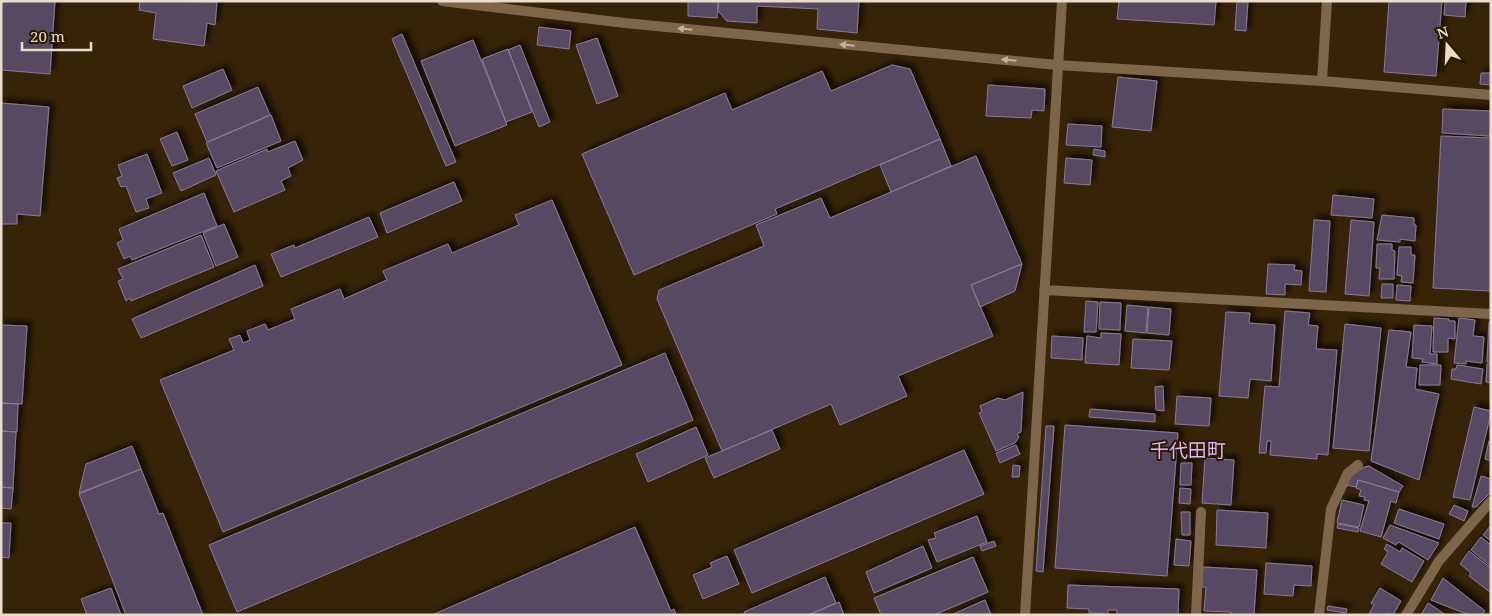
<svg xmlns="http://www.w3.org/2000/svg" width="1492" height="616" viewBox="0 0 1492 616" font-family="'Noto Serif','Noto Sans JP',serif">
<defs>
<filter id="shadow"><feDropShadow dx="4.5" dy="-4.5" stdDeviation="2.5" flood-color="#0009"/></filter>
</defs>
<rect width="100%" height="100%" fill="#362308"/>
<path fill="#584864" stroke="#8b7a99" filter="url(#shadow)" d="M1 1H55L50 74 1 70Z
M140 1 217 2 215 25 207 23 204 46 153 39 156 13 139 10Z
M688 1H718L717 18 688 16Z
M719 1H859L857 33 817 29 818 9 757 6V23L727 21 718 11Z
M1119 1H1216L1214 25 1117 19Z
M1237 1H1248L1246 31 1235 30Z
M1389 1H1442L1436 76 1384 72Z
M1445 1H1466L1465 17 1444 15Z
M539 27 571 31 569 49 537 45Z
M402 34 456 162 446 166 392 39Z
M597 38 618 96 597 104 576 45Z
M473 40 507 125 455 146 421 61Z
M520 45 550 122 539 127 508 50Z
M508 49 532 112 506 122 482 59Z
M892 65 910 69 940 139 775 209 777 214 634 275 582 154 725 93 732 110 822 71 831 91Z
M223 69 232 90 192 108 183 86Z
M1481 73H1491V85L1480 84Z
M1118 77 1157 81 1151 131 1112 127Z
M988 85 1045 89 1044 111 1032 110 1031 118 986 116Z
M258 87 270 115 207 142 195 114Z
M1 103 49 107 40 216 17 214V224H1Z
M1443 109 1491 111 1490 136 1442 133Z
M271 115 281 141 217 168 206 143Z
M1068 124 1102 126 1101 147 1066 145Z
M177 132 188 160 172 166 160 139Z
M1441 136 1491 138V291L1433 288Z
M940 139 951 166 891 192 880 165Z
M295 141 303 160 288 168 291 176 281 181 285 190 234 212 216 171 267 149 268 152Z
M1094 149 1105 151V157L1093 155Z
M147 154 162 193 146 199 149 208 136 212 126 186 121 187 117 178 122 176 118 165Z
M976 156 1022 264 971 285 993 336 898 376 907 396 840 425 831 404 722 451 657 299 659 290 764 246 756 225 821 198 830 218Z
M209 158 216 175 181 191 173 173Z
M1066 158 1092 160 1090 185 1064 183Z
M454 182 462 201 387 233 380 213Z
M204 193 217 226 132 260 130 256 124 259 117 243 123 240 119 229Z
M1333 195 1374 199 1372 218 1331 215Z
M552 200 622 365 223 532 160 380 234 350 229 339 240 335 243 343 250 340 247 331 265 324 268 330 295 319 291 309 340 289 344 299 387 280 383 271 448 244 452 253 519 225 515 215Z
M1382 215 1414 218V225H1416L1415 241 1400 239V242L1377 240Z
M369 217 378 237 281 277 271 254 294 245 295 248Z
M1314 220 1330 221 1326 292 1309 291Z
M1351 220 1374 222 1369 296 1345 294Z
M224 224 238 257 216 266 203 233Z
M201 235 214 267 131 301 130 298 126 301 118 281 123 279 118 269Z
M1377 244H1392V250L1395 251 1394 279H1379L1380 268H1376Z
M1399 247H1411V255H1415L1413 283 1401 282 1402 276 1397 275Z
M1022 264 1015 291 980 307 971 285Z
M1268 264 1295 265 1294 270 1302 271 1301 285 1285 284V295L1266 294Z
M255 265 263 286 141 338 132 319Z
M1382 284H1393V298H1381Z
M1397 285 1411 286 1410 301 1396 300Z
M1086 301 1098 302 1096 332H1084Z
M1100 302 1121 303 1120 330 1099 329Z
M1127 305 1148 307 1146 333 1125 331Z
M1149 307 1171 309 1169 335 1147 333Z
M1285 311 1310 313 1308 325 1318 326 1316 349 1337 350 1328 455 1317 454V459L1270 455 1271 441H1267L1266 453H1259L1265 386 1279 387Z
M1226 312 1250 313 1249 323 1275 325 1271 381 1250 379 1248 398 1219 396Z
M1434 318 1449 319V321H1455V339L1448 338V352H1433Z
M1459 318 1475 320 1473 336 1484 337 1482 363 1466 361V364L1454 363Z
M1489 322H1491V362H1487Z
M1345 324 1381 328 1369 451 1333 448Z
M1 325 27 326 22 404 1 403Z
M1414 325 1432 326 1430 354H1437V364L1422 362 1423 359 1412 358Z
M1389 330 1411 332 1406 367 1417 368 1415 389 1439 394 1419 480 1371 461Z
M1101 333 1121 334 1119 365 1085 363 1087 336 1101 338Z
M1052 336 1083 338 1082 360 1051 358Z
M1133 339 1172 341 1169 370 1131 368Z
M665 353 693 420 237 612 209 545Z
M1487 364H1491V383L1486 382Z
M1420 365H1441L1440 385H1419Z
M1457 365 1483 369 1481 384 1451 379 1452 369H1456Z
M1163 386 1164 411 1156 410 1155 387Z
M1023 392 1021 432 1017 434 1019 437 1015 443 996 451 979 413 982 412 980 406 998 398 1005 400Z
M1177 396 1211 398 1209 426 1175 424Z
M1 403 18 404 17 432 1 431Z
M1474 407 1491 411V413L1470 500 1453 497Z
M1090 409 1155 414V422L1089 417Z
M1065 425 1178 433 1167 576 1055 568Z
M1046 426H1054L1043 572 1036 571Z
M696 427 708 455 648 482 636 454Z
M772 430 780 449 714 478 705 458Z
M1 431 16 432 13 488 1 487Z
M1489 441H1491V461L1485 459Z
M1016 445 1020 454 1000 463 996 453Z
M132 446 141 469 79 493 86 464Z
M964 450 984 494 752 593 734 550Z
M1205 458 1234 460 1231 505 1202 503Z
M1181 463H1192L1191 485H1180Z
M1013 465 1020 466 1019 477H1012Z
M1369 466 1403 486 1399 492 1358 480 1356 487 1346 485 1348 478 1364 467Z
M141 469 159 514 163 513 203 615H126L79 494Z
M1481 476 1491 479V492L1476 507H1472Z
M1358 480 1399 492 1396 503 1391 501 1381 537 1360 531 1369 501 1364 500 1365 497 1359 496 1361 490 1356 488Z
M1 487 13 488 11 509 1 508Z
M1180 488 1191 489 1190 504 1179 503Z
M1342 500 1364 505 1359 527 1337 523Z
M1454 505 1468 511 1464 521 1449 514Z
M1399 509 1444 524 1439 539 1394 523Z
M1217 510 1268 513 1266 548 1216 545Z
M1181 512H1190V535H1182Z
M977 516 987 542 937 562 928 540 936 538 934 533Z
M1 523H11L9 558 1 557Z
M1338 524 1359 528 1358 532 1337 528Z
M1390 525 1439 543 1428 560 1399 542 1396 545 1383 538Z
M1491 525V541L1483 535Z
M635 527 671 611 674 609 676 615H432Z
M1481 537 1491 545V566L1471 550Z
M1176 539 1191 541 1189 566 1174 565Z
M994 541 996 546 982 551 980 546Z
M1387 544 1400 552 1402 548 1424 561 1412 582 1381 564 1388 552 1384 549Z
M923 546 932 568 874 593 866 572Z
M1469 551 1491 568V593L1469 576 1471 573 1460 564Z
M727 556 739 584 703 599 693 575 712 567 710 563Z
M973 557 988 592 934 615H881L874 598Z
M1266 563 1312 566 1311 586 1294 585 1293 596 1264 594Z
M1203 567 1257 570 1254 615H1231V612L1204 611 1206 587H1202Z
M825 577 836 603 808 615H741L745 613 744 612Z
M1443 578 1485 611 1482 615H1469L1431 600Z
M1068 585 1179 589 1178 615H1117V610H1108V614L1089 613V609L1067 608Z
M111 588 121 615H87L81 599Z
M1380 588 1401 601 1393 615 1388 613 1387 615 1369 614 1374 605 1371 603Z
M985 600 991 615H951Z
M839 602 844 615H809Z
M1428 603 1446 615H1421Z
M1328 606 1347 609 1346 613 1327 610Z"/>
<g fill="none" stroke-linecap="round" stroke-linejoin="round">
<path stroke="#7d664a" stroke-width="10" d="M442 1 625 23 1057 65 1322 81 1491 95
M1322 81 1327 1
M1044 290 1491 314
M1025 615 1062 1
M1196 615 1201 512
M1319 615 1331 509 1348 473 1358 465
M1406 615 1439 561 1491 501"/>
</g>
<defs><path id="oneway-solid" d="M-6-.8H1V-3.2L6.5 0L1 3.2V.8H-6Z" transform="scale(1.25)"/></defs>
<g fill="#c4b3a0">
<use href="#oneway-solid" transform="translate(685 29) rotate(-174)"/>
<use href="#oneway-solid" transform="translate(847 45) rotate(-174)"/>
<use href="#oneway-solid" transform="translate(1009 60) rotate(-174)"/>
</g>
<g text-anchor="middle" stroke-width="4" stroke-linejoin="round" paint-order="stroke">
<g font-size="19" fill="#ddb7f9" stroke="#2b1900">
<text x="1188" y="457">千代田町</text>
</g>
</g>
<rect width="1492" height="616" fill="none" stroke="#eaddce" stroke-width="5"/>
<g transform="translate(1447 45) rotate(341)" stroke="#2b1900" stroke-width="4" paint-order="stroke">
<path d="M0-4L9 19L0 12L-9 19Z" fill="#eaddce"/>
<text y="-8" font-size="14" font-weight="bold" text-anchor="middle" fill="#eaddce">N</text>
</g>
<path d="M22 42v8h69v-8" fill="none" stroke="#eaddce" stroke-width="2.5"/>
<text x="30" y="42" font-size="15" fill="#eaddce" stroke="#2b1900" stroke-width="4" paint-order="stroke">20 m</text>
</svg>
